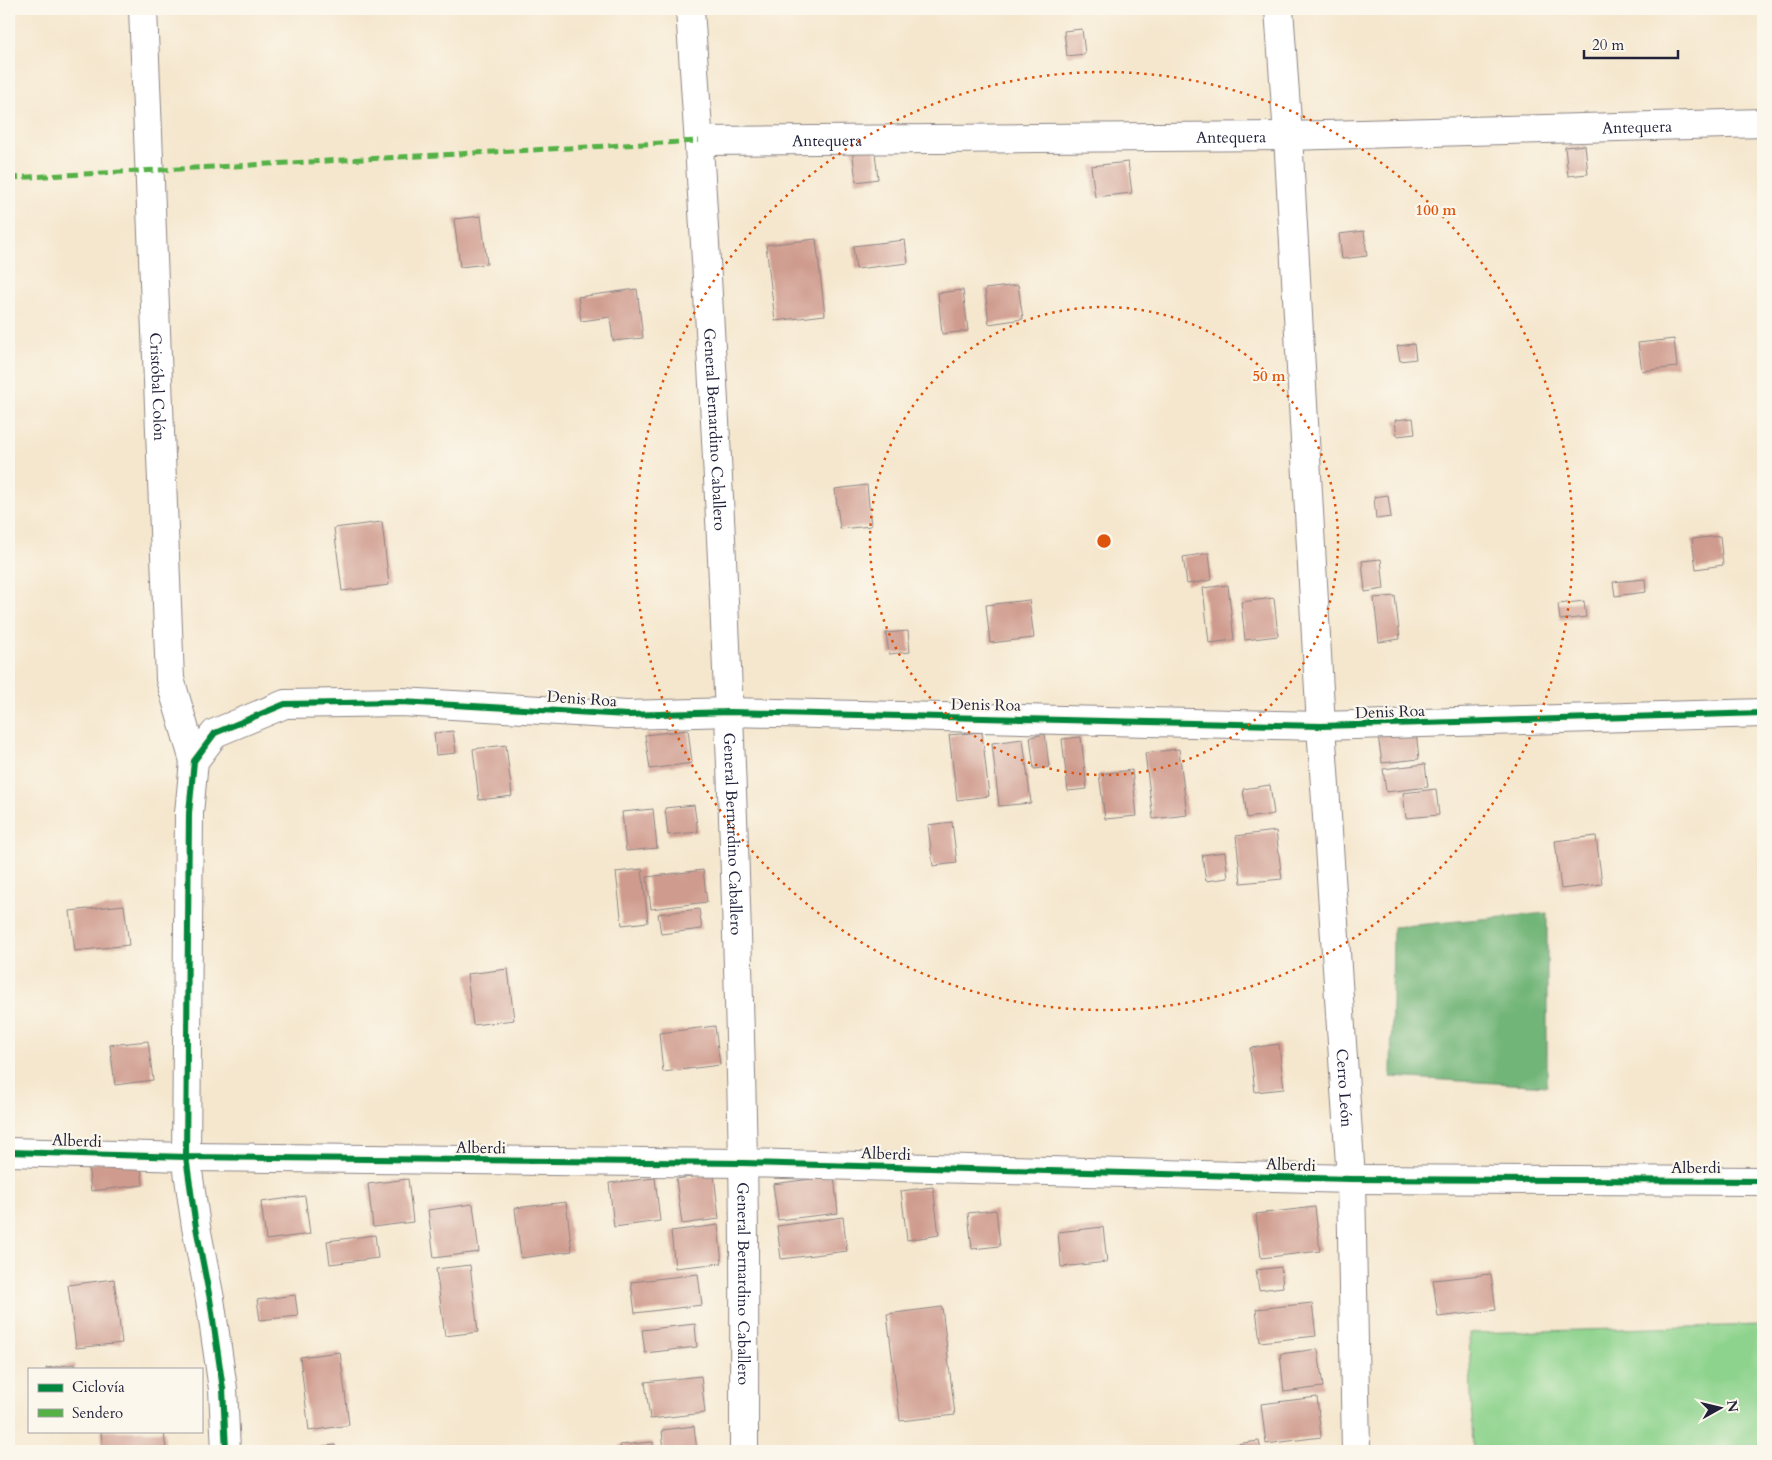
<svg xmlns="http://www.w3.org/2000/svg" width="1772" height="1460" viewBox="0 0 1772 1460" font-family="Cardo,serif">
<rect width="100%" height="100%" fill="#fbf7ec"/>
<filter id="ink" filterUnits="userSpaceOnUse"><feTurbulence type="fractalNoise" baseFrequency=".02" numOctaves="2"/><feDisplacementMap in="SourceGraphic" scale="10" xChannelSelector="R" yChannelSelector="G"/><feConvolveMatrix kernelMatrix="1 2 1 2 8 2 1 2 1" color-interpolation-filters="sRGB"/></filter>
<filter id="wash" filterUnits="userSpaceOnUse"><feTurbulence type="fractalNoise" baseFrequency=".0096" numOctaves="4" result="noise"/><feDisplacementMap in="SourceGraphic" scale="20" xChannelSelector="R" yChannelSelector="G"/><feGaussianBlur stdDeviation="1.12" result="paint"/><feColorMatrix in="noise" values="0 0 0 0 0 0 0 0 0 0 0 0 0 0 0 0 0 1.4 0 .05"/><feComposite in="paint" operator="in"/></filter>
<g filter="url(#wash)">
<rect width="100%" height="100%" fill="#f5e7ce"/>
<path fill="#8ed38d" stroke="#587a64" d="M1763 1325V1451H1473L1469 1333Z"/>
<path fill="#72b578" stroke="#4a6c5a" d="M1547 913V1086L1391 1077 1393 927Z"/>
<g id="blocks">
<path fill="#cf9b8e" d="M1082 29 1085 54 1067 56 1064 31Z
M874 144 878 179 856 182 852 147Z
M1585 145 1588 174 1568 176 1565 147Z
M1128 162 1132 193 1095 197 1091 166Z
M481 216 487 264 460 267 454 219Z
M1364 231 1367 256 1342 259 1339 234Z
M816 239 825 315 775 321 766 245Z
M905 240 908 263 856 269 853 246Z
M1018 285 1023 319 989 324 985 289Z
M637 289 643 338 613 341 610 317 581 321 578 297Z
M963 290 968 331 942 334 938 293Z
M1674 339 1677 367 1642 371 1638 343Z
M1414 344 1416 359 1400 361 1397 346Z
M1413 418 1415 434 1397 436 1395 420Z
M867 485 871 526 840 529 835 489Z
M1388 495 1391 517 1376 519 1374 497Z
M382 522 389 585 342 591 334 528Z
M1720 536 1723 565 1696 569 1692 539Z
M1209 553 1212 580 1187 584 1183 557Z
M1381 559 1384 589 1365 592 1362 561Z
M1645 579 1646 592 1615 596 1613 582Z
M1228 585 1234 640 1209 643 1203 588Z
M1395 596 1400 639 1379 642 1374 598Z
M1274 598 1278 636 1245 640 1241 602Z
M1029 600 1034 638 990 643 986 605Z
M1584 601 1586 617 1560 620 1558 604Z
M908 631 910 652 889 654 886 633Z
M688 730 692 763 650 769 645 735Z
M453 731 456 753 436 755 434 733Z
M1416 731 1419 759 1382 763 1378 735Z
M982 732 989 796 957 800 949 735Z
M1045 734 1049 767 1034 769 1030 737Z
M1081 737 1087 789 1068 791 1062 739Z
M1023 739 1031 803 999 806 992 743Z
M506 745 512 796 479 800 473 749Z
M1179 749 1187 815 1153 819 1145 753Z
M1425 764 1428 787 1386 792 1383 769Z
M1132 770 1137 816 1105 819 1099 774Z
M1270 785 1274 814 1247 818 1243 789Z
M1436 789 1439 815 1406 818 1403 793Z
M694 805 698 832 668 835 665 808Z
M653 809 657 848 626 851 622 812Z
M952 822 957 863 933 866 928 825Z
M1276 831 1282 879 1241 883 1236 836Z
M1596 836 1602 884 1561 889 1555 841Z
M1225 852 1228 878 1206 881 1202 855Z
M642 869 648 922 622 925 616 872Z
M703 870 707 902 651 909 647 877Z
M124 905 129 945 75 951 70 911Z
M699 909 702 929 661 934 658 914Z
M508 969 514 1020 473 1025 467 974Z
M715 1026 720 1065 663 1072 659 1033Z
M148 1041 153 1080 115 1085 110 1045Z
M1279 1044 1284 1089 1255 1092 1250 1048Z
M140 1157 143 1185 91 1191 88 1164Z
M714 1174 719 1219 682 1224 676 1179Z
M834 1176 838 1213 778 1220 773 1184Z
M655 1178 660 1221 614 1227 609 1183Z
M408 1179 413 1222 373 1227 368 1184Z
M933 1187 939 1235 907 1240 901 1191Z
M305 1196 310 1234 266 1240 261 1202Z
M566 1202 572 1251 521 1258 515 1208Z
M473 1204 479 1252 434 1258 428 1210Z
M1315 1207 1320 1251 1261 1258 1256 1214Z
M996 1210 1000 1246 972 1249 968 1213Z
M843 1217 847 1251 781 1259 777 1226Z
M718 1225 722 1263 675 1268 671 1231Z
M1103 1227 1107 1262 1061 1267 1058 1232Z
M375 1235 378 1258 330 1264 327 1241Z
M470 1265 478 1332 445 1336 436 1269Z
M1281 1267 1283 1287 1259 1290 1256 1270Z
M698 1274 702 1305 635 1313 631 1282Z
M1491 1274 1496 1310 1438 1317 1433 1280Z
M114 1279 122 1343 76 1348 68 1285Z
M295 1295 298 1316 260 1320 257 1300Z
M1312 1303 1316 1336 1260 1342 1256 1309Z
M942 1307 955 1415 900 1421 887 1314Z
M695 1324 697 1347 645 1353 642 1330Z
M1318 1349 1323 1387 1284 1392 1280 1354Z
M340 1352 349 1425 309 1431 300 1357Z
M75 1364 76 1369H46V1368Z
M701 1376 705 1413 650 1419 645 1382Z
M1317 1397 1321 1437 1266 1444 1261 1404Z
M694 1426 697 1451H664L662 1430Z
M101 1431H164L166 1451H103Z
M1259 1441 1261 1451H1237L1236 1444Z
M653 1442 654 1451H621L620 1445Z
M335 1445 336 1451H309L308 1448Z"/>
</g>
</g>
<g filter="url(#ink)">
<use href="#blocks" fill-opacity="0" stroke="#8c8484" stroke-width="1"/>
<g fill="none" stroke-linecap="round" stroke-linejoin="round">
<defs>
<g id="street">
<path id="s1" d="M143 9 170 679 194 761"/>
<path id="s2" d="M690 9C716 392 735 777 743 1161 745 1258 744 1355 744 1451"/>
<path id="s3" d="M1279 9 1288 136 1321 726 1351 1179 1356 1451"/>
<path id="s4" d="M699 141 1288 136 1763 123"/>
<path d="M9 1152 186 1157 743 1163 1351 1179 1763 1181"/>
<path d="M226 1451 223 1389 210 1299 196 1227 186 1157 189 813 194 761 215 733 285 704 401 702 627 715 730 712 1321 726 1763 713"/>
</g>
</defs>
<use href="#street" stroke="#8c8484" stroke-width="30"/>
<use href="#street" stroke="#fff" stroke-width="28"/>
<path stroke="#55b146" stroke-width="5" stroke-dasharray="10 5" stroke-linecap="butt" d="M9 178 699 141"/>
<defs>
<path id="cycleway" d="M9 1152 186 1157 743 1163 1351 1179 1763 1181
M226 1451 223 1389 210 1299 196 1227 186 1157 189 813 194 761 215 733 285 704 401 702 627 715 730 712 1321 726 1763 713"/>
</defs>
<use href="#cycleway" stroke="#fbf7ec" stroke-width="9"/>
<use href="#cycleway" stroke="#00873e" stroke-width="6"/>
</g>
</g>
<g fill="none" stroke="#de560e" stroke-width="2.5" stroke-dasharray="2.5 5">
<circle cx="1104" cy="541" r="234"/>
<circle cx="1104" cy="541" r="469"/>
</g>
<g text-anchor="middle" stroke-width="4.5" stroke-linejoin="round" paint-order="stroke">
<g font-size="16" fill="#22223b" stroke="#fbf7ec">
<text dy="6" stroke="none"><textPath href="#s4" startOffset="938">Antequera</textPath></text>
<text dy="6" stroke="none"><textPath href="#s4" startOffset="532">Antequera</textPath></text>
<text dy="6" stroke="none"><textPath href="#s4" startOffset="128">Antequera</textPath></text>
<text dy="6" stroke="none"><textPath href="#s1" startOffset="378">Cristóbal Colón</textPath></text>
<text dy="6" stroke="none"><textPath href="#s2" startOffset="421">General Bernardino Caballero</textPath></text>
<text transform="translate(582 698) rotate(4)" y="6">Denis Roa</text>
<text transform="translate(986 704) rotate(1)" y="6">Denis Roa</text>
<text transform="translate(1390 711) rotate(-2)" y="6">Denis Roa</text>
<text dy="6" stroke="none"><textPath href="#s2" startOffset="826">General Bernardino Caballero</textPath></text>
<text dy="6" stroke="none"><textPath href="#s3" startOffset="1081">Cerro León</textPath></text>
<text transform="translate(77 1140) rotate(2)" y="6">Alberdi</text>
<text transform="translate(481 1147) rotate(1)" y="6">Alberdi</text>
<text transform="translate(886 1153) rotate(2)" y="6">Alberdi</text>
<text transform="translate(1291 1164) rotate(2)" y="6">Alberdi</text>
<text x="1696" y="1173">Alberdi</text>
<text dy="6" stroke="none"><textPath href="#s2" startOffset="1276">General Bernardino Caballero</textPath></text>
</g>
</g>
<circle cx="1104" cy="541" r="8" fill="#de560e" stroke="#fbf7ec" stroke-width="2.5"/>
<g font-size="15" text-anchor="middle" font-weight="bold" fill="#de560e" stroke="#fbf7ec" stroke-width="4.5" stroke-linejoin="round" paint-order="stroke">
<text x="1436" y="215">100 m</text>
<text x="1269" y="381">50 m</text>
</g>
<rect width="1772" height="1460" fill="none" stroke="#fbf7ec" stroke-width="30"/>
<rect x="28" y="1368" width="175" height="65" fill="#fbf7ec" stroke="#a4a2a5"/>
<rect x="38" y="1384" width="25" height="8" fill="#00873e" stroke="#a4a2a5"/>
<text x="72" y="1392" font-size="15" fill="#22223b">Ciclovía</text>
<rect x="38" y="1409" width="25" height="8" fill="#55b146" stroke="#a4a2a5"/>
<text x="72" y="1418" font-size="15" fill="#22223b">Sendero</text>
<g transform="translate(1720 1408) rotate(82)" stroke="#fbf7ec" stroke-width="4" paint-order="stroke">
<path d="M0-4L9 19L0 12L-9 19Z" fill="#22223b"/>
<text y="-8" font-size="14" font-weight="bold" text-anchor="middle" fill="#22223b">N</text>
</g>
<path d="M1584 50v8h94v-8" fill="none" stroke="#22223b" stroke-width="2.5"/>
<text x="1592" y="50" font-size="15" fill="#22223b" stroke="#fbf7ec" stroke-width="4" paint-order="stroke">20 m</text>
</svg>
